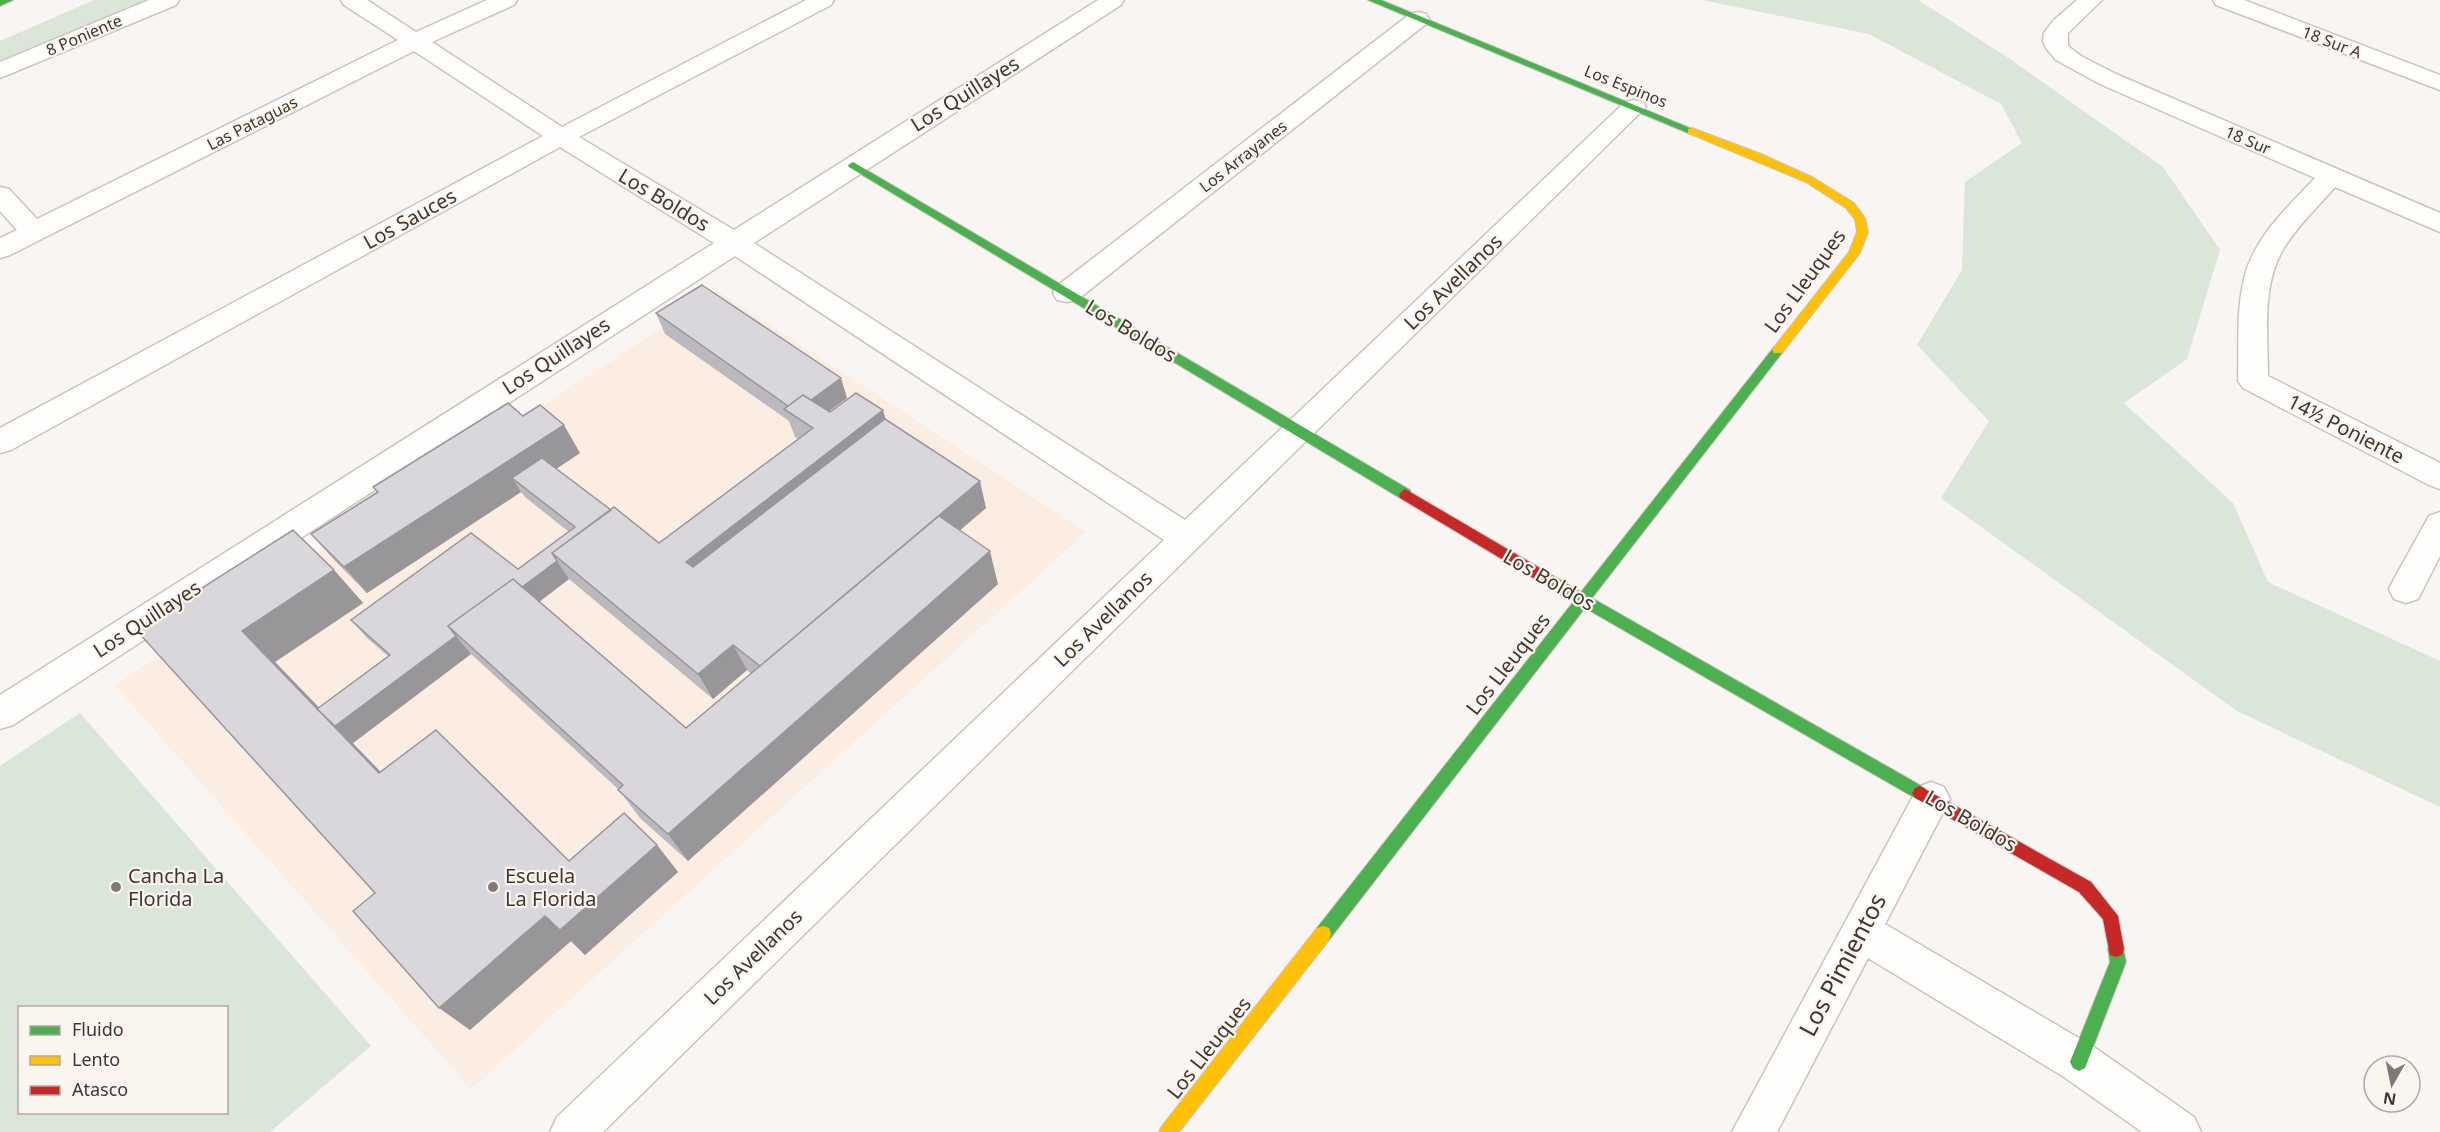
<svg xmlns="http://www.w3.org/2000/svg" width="2440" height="1132" viewBox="0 0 2440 1132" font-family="'Noto Sans',sans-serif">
<rect width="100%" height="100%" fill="#f8f5f3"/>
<path fill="#fbede2" d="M718 291 1086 532 471 1089 115 685Z"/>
<path fill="#d9e6d8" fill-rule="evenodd" d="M94 0H158L0 67V41Z
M1702 0H1918L2007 57 2163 167 2220 250 2187 359 2124 403 2233 503 2268 582 2440 661V807L2237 711 1941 498 1989 421 1917 345 1962 270 1965 182 2022 143 2001 104 1869 34Z
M80 713 371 1046 270 1132H0V766ZM20 1008H226V1112H20Z"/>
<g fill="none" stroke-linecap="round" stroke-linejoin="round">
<defs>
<path id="street" d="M149 0H179L176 5 0 78V62Z
M341 0H367L416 32 487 0H517L514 5 432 42 562 127 806 0H834L831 5 579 137 734 230 1098 0H1124L1121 5 754 243 1185 520 1625 102 1634 100 1643 102 1646 107 603 1132H550L557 1117 1164 540 735 256 13 725 0 729V695L714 243 560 147 11 450 0 453V428L543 136 414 51 10 255 0 258V238L17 230 0 211V187L9 189 37 219 398 40 344 5Z
M2077 0H2102L2068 33V46L2081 56 2116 74 2440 213V232L2335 187C2318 207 2298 225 2284 248 2261 285 2268 334 2268 376L2440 463V489L2429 485 2243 388 2238 381C2239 348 2236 312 2244 279 2253 238 2287 208 2315 178L2100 84 2056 60 2046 48 2043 41 2044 33 2054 20Z
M2213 0H2244L2440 75V90L2216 5Z
M1418 12 1426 14 1429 19 1426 24 1077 300 1067 302 1057 300 1053 293 1057 286 1410 14Z
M2440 512V556L2418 599 2406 603 2394 599 2389 589 2394 579 2429 516Z
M1931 782 1944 787 1950 799 1885 924 2094 1047 2194 1117 2201 1132H2142L2064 1077 1868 958 1777 1132H1732L1918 787Z"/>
<path id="fast" d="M0 0H13L0 6Z
M1368 0H1381L1697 131 1696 133H1688Z
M853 162 1410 490 1411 494 1410 498H1400L849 167 848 165Z
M1778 346 1782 347 1784 350 1782 353 1592 598 1925 788 1928 793 1925 798 1920 800 1915 798 1585 608 1329 940 1323 942 1317 940 1315 934 1317 928 1574 601 1540 582 1538 578 1540 574H1550L1581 592 1774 347Z
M2116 941 2122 943 2126 962 2085 1068 2079 1071 2073 1068 2070 1062 2110 962 2108 949 2110 943Z"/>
<path id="slow" d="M1692 128 1761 154 1814 178 1854 203 1865 218 1868 232 1860 253 1782 353H1774L1772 350 1849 252 1857 232 1855 219 1846 208 1806 182 1688 133V129Z
M1323 926 1329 928 1331 934 1329 940 1179 1132H1159L1162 1126 1317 928Z"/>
<path id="jam" d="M1405 489 1550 574 1552 578 1550 582H1540L1400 498 1399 494Z
M1920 786 2091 882 2118 916 2124 949 2122 955 2116 957 2110 955 2103 919 2079 892 1915 798 1912 793 1915 788Z"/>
</defs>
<use href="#street" stroke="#cac4be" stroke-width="3"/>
<use href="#fast" stroke="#cac4be" stroke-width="2"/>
<use href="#slow" stroke="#cac4be" stroke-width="2"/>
<use href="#jam" stroke="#cac4be" stroke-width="2"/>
<use href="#street" fill="#fefefd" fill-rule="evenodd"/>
<use href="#fast" fill="#4caf50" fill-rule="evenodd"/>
<use href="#slow" fill="#ffc107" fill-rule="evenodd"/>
<use href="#jam" fill="#c62828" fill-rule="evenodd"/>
</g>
<path fill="#bbb9bd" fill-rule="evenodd" d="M656 313 847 398 828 412H830L886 420 986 508 960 530 998 584 688 861 640 818 618 789 471 654 353 743 347 737 381 772 569 861 657 845 678 872 585 955 571 941 470 1030 375 893 136 630 334 570 363 603 275 662 318 708 388 656 367 638 351 620 518 569 569 532 525 497 521 492 367 593 335 561 311 534 378 493 373 487 523 416 580 453 556 469 611 510 659 543 798 439 795 437 789 421 665 334ZM569 579 713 699 747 670 751 674 686 728 539 602Z"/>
<path fill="#99969a" d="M841 378 847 398 809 426 796 411Z
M883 410 891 438 700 588 686 562Z
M564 425 580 453 526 489 512 478 521 492 367 593 344 567Z
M980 481 986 508 803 665 789 642Z
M990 551 998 584 688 861 668 834Z
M557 561 569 579 475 651 458 635Z
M334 570 363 603 275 662 336 725 456 636 471 654 353 743 343 733 409 802 379 773 242 631Z
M733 645 747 670 713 699 698 674Z
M657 845 678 872 585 955 571 941 470 1030 439 1008 545 916Z"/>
<path fill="#dad7dc" stroke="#99969a" stroke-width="1.5" d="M702 285 841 378 811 400 803 395 788 406 656 313Z
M856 393 883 410 686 562 693 567 885 419 980 481 760 666 733 645 698 674 552 553 614 507 659 543 813 428 784 409 803 395 830 412Z
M508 403 523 416 540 405 564 425 344 567 311 534 378 492 373 487Z
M542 458 611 510 552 553 557 561 522 587 513 579 448 626 456 636 335 726 317 709 390 655 351 620 471 533 518 569 575 527 512 478Z
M939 516 990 551 668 834 618 790 623 785 448 626 513 579 686 728Z
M293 530 334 570 242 631 379 773 436 730 569 861 624 813 657 845 560 930 545 916 439 1008 353 911 375 893 136 630Z"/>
<g fill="#827972" stroke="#fbf5f0" stroke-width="2">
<circle cx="116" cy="887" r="6"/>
<circle cx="493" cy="887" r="6"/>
</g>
<g text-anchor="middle" stroke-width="4.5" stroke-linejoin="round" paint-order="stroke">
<g font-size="16" fill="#42362c" stroke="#fbf5f0">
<text transform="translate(84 35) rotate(-23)" y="6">8 Poniente</text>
<text transform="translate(2332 42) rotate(21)" y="6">18 Sur A</text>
<text transform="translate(1626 86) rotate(22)" y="6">Los Espinos</text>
<text transform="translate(252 123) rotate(-27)" y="6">Las Pataguas</text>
<text transform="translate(2248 140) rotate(23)" y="6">18 Sur</text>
<text transform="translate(1243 156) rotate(-38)" y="6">Los Arrayanes</text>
</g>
<g font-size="20" fill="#42362c" stroke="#fbf5f0">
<text transform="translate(965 94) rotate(-32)" y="7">Los Quillayes</text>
<text transform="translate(664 200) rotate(31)" y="7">Los Boldos</text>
<text transform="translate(410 219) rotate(-29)" y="7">Los Sauces</text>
<text transform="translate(1805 281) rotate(-54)" y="7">Los Lleuques</text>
<text transform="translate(1453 282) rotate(-44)" y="7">Los Avellanos</text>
<text transform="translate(1131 331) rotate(31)" y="7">Los Boldos</text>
<text transform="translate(556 356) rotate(-33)" y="7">Los Quillayes</text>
<text transform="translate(2346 429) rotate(27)" y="7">14½ Poniente</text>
<text transform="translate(1549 580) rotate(30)" y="7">Los Boldos</text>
<text transform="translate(147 619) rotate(-33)" y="7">Los Quillayes</text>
<text transform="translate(1103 619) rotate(-44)" y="7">Los Avellanos</text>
<text transform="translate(1508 664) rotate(-52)" y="7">Los Lleuques</text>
<text transform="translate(1971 821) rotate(30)" y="7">Los Boldos</text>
<text transform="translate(753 957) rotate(-44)" y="7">Los Avellanos</text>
<text transform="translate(1209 1048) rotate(-52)" y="7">Los Lleuques</text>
</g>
<g font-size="20" fill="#42362c" stroke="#fbf5f0" text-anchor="start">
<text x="128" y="883">Cancha La<tspan x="128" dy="23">Florida</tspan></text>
<text x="505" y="883">Escuela<tspan x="505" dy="23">La Florida</tspan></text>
</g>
<g font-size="24" fill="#42362c" stroke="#fbf5f0">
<text transform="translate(1843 965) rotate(-62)" y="8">Los Pimientos</text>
</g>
</g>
<rect x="18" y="1006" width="210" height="108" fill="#fbf5f0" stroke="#b1a9a2" stroke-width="1.5"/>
<rect x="30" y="1026" width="30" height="9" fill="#4caf50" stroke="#b1a9a2" stroke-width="1.5"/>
<text x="72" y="1036" font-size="18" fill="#42362c">Fluido</text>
<rect x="30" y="1056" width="30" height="9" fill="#ffc107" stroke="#b1a9a2" stroke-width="1.5"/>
<text x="72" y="1066" font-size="18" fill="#42362c">Lento</text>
<rect x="30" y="1086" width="30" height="9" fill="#c62828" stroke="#b1a9a2" stroke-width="1.5"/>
<text x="72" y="1096" font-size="18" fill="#42362c">Atasco</text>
<g transform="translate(2392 1084) rotate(189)"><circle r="28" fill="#fbf5f0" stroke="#b1a9a2" stroke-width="1.5"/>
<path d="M0-4.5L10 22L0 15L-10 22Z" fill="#827972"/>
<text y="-9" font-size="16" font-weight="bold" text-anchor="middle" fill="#42362c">N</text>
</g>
</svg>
